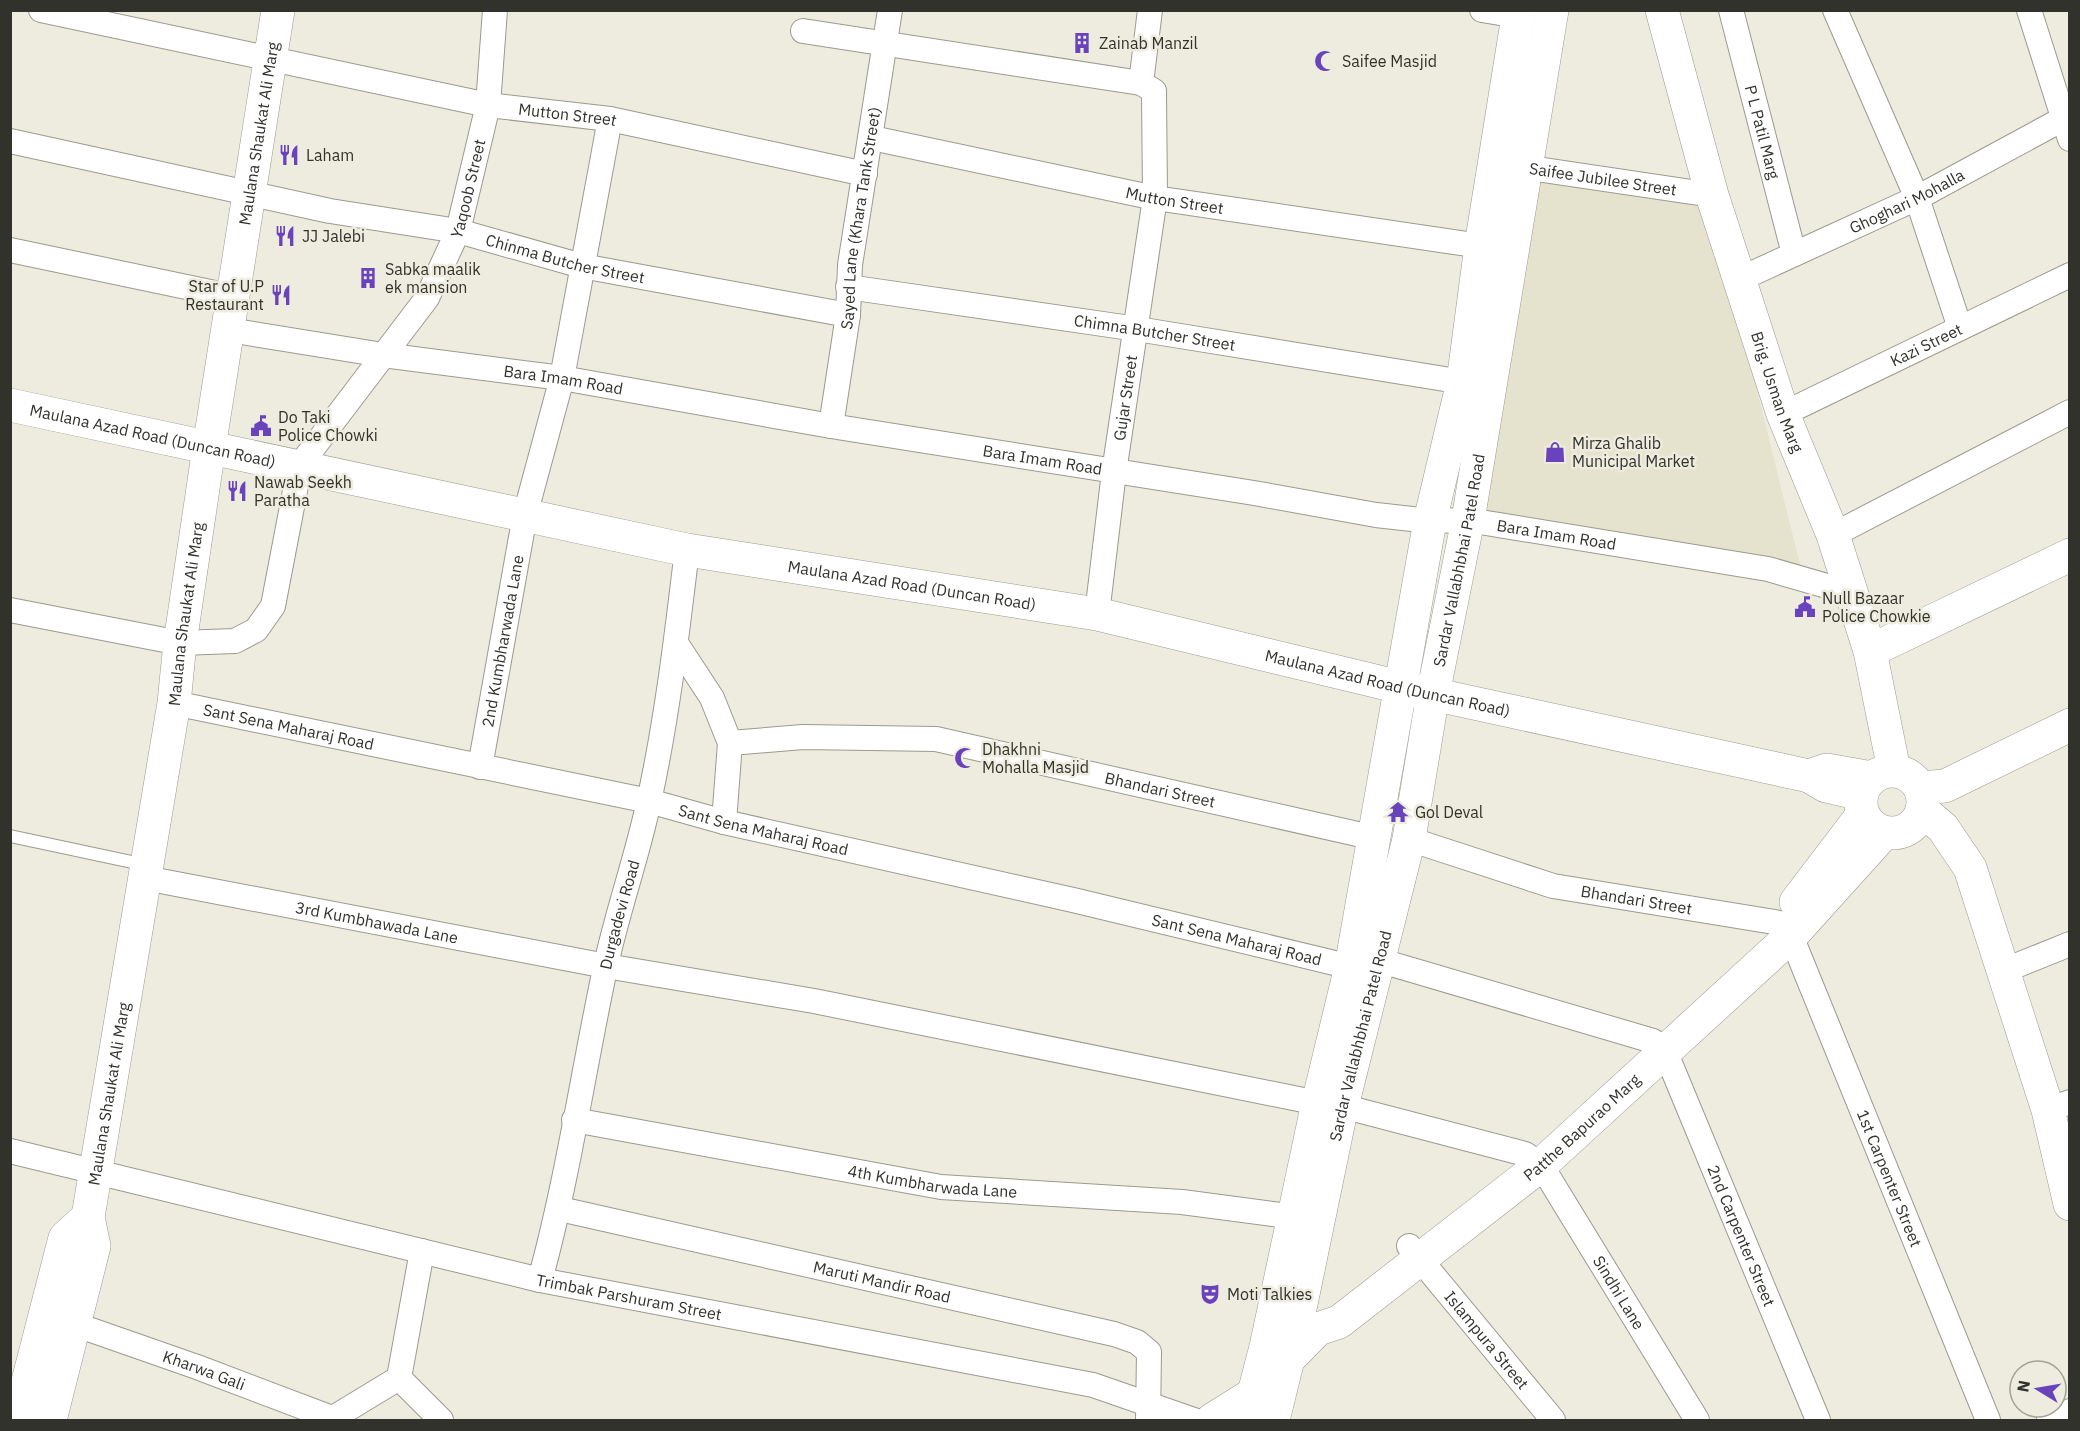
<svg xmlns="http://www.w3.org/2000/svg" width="2080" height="1431" viewBox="0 0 2080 1431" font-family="'IBM Plex Sans',sans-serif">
<rect width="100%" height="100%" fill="#eeecde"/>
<path fill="#e5e2cd" d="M1523 171 1711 203 1801 569 1464 512Z"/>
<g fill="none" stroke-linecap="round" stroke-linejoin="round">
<defs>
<path id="lane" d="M10 836 146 865"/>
<g id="street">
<path id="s1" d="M41 10 488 105 610 119 865 174"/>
<path d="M1482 10 1518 16"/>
<path id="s2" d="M1731 10 1794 254"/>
<path d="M1835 10 1917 198 1960 328"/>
<path d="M2029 10 2070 139"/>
<path d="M803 31 1141 83"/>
<path id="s3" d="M872 138 1155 198 1481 246"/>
<path id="s4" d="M10 141 330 211 458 231 582 266 848 315"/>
<path id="s5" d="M1510 165 1712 195"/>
<path d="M10 250 234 297"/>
<path id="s6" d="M1740 279 1917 198 2070 115"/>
<path id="s7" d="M848 287 1137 329 1463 382"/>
<path id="s8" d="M229 330 383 355 562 378 831 426 1254 493 1376 515 1430 521 1468 520 1768 569 1851 593"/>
<path id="s9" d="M1783 414 2070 275"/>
<path id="s10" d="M831 426 848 315 850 265 890 10"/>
<path d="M1833 535 2070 412"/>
<path id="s11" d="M10 610 180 643 235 641 256 630 273 606 300 465 427 298 458 231 488 105 495 10"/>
<path id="s12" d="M1097 614 1114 472 1155 198 1154 91 1141 83 1150 10"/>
<path d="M676 643 712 698 730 743 724 822"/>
<path id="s13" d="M174 703 649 801 724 822 1073 900 1351 967"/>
<path id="s14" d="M730 743 803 737 936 739 1375 838"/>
<path id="s15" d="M480 767 525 515 562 378 610 119"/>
<path id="s16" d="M1409 839 1553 886 1780 923 1791 936 1988 1420"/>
<path id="s17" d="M145 878 606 966 814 1001 1318 1103"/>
<path id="s18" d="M1378 960 1653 1041 1665 1051 1818 1420"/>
<path d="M2003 971 2070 944"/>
<path id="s19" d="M1342 1106 1525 1154 1541 1165 1697 1420"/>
<path d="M2048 1110 2070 1102"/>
<path id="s20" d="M574 1120 941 1187 1182 1202 1295 1217"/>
<path id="s21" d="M10 1151 540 1280 1093 1385 1194 1420"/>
<path id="s22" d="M560 1209 1114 1334 1137 1342 1149 1352 1148 1420"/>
<path id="s23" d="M1409 1246 1553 1420"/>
<path id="s24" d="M540 1280C568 1178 583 1072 605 969 617 912 637 858 649 801 667 719 677 634 687 550"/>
<path id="s25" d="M74 1324 197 1367 337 1420"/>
<path d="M399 1378 422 1251"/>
<path d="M333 1418 399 1378 441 1420"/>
<path d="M2049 1420 2070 1411"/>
</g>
<g id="secondary">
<path id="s26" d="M1662 10 1712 195 1783 414 1833 535 1870 651 1894 770"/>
<path id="s27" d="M10 405 687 550 1097 614 1400 687 1809 776"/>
<path d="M1870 651 2070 555"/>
<circle cx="1892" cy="802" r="31"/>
<path d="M1920 788 1945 786 2070 725"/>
<path d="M1861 794 1826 786 1809 776 1827 770 1872 778"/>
<path d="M1922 810 1943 828 1970 868 2048 1110 2070 1204"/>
<path d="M1796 902 1863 814"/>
<path d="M18 1420 65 1238 88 1217"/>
<path id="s28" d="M50 1420 94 1246 88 1217 174 703 180 643 209 448 278 10"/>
<path id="s29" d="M1212 1420 1255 1393 1318 1329 1339 1322 1541 1165 1791 936 1884 833"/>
<path d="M1247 1420 1266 1347 1318 1103 1351 967 1430 521 1463 382 1481 246 1519 10"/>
<path id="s30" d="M1273 1420 1297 1323 1342 1106 1409 839 1433 694 1468 520 1552 10"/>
</g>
</defs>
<use href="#lane" stroke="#9c9a8e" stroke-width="14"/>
<use href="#street" stroke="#9c9a8e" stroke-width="26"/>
<use href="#secondary" stroke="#9c9a8e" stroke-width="34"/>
<use href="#lane" stroke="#fff" stroke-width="12"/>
<use href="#street" stroke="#fff" stroke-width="24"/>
<use href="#secondary" stroke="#fff" stroke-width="33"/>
</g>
<defs>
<symbol id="building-bare" viewBox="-9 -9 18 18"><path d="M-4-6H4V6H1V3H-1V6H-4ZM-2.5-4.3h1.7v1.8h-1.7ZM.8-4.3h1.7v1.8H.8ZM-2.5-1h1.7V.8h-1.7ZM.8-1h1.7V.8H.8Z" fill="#6943bb" stroke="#eeecde" stroke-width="2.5" paint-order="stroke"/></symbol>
<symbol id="mosque-bare" viewBox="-9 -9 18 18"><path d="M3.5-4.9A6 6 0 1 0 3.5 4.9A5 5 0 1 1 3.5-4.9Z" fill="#6943bb" stroke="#eeecde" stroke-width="2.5" paint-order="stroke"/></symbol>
<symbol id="restaurant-bare" viewBox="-9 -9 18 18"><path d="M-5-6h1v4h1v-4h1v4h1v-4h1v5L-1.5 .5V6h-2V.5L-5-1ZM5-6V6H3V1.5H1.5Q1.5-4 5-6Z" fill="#6943bb" stroke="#eeecde" stroke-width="2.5" paint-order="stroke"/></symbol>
<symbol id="civic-bare" viewBox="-9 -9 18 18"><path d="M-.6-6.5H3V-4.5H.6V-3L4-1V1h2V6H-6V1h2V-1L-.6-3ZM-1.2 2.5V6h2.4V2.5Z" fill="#6943bb" stroke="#eeecde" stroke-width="2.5" paint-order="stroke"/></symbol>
<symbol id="shop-bare" viewBox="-9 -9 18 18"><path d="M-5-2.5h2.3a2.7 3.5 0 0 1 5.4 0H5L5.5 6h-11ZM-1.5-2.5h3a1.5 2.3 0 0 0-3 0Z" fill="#6943bb" stroke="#eeecde" stroke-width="2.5" paint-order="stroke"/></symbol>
<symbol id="temple-bare" viewBox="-9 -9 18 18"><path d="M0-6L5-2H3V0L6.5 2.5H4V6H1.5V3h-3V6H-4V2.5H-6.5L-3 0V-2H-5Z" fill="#6943bb" stroke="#eeecde" stroke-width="2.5" paint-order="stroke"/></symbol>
<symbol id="theatre-bare" viewBox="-9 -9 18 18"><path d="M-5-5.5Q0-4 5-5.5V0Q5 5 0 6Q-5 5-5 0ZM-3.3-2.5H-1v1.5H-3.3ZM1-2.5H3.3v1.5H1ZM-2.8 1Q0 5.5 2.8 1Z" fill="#6943bb" stroke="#eeecde" stroke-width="2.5" paint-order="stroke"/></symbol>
</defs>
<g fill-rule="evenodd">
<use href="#building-bare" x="1067" y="28" width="30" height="30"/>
<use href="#mosque-bare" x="1310" y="46" width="30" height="30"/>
<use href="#restaurant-bare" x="274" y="140" width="30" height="30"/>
<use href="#restaurant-bare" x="270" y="221" width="30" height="30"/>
<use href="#building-bare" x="353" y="263" width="30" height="30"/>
<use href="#restaurant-bare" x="266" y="280" width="30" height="30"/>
<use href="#civic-bare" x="246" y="411" width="30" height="30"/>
<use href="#shop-bare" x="1540" y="437" width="30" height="30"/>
<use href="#restaurant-bare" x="222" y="476" width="30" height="30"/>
<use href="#civic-bare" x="1790" y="592" width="30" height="30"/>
<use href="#mosque-bare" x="950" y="743" width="30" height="30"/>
<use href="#temple-bare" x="1383" y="797" width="30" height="30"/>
<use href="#theatre-bare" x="1195" y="1279" width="30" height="30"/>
</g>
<g text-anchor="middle" stroke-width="5" stroke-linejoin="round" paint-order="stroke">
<g font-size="16" fill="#32322d" stroke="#eeecde" text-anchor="start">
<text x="1099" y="49">Zainab Manzil</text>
<text x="1342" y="67">Saifee Masjid</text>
<text x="306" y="161">Laham</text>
<text x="302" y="242">JJ Jalebi</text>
<text x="385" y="275">Sabka maalik<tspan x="385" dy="18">ek mansion</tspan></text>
<text x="264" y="292" text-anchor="end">Star of U.P<tspan x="264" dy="18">Restaurant</tspan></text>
<text x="278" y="423">Do Taki<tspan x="278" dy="18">Police Chowki</tspan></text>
<text x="1572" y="449">Mirza Ghalib<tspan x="1572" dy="18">Municipal Market</tspan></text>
<text x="254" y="488">Nawab Seekh<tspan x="254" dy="18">Paratha</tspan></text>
<text x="1822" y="604">Null Bazaar<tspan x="1822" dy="18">Police Chowkie</tspan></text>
<text x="982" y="755">Dhakhni<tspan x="982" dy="18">Mohalla Masjid</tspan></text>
<text x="1415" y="818">Gol Deval</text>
<text x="1227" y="1300">Moti Talkies</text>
</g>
<g font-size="16" fill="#32322d" stroke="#eeecde">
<text dy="6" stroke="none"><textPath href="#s1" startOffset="537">Mutton Street</textPath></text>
<text dy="6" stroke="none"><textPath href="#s2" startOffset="126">P L Patil Marg</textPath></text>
<text dy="6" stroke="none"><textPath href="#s28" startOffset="1306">Maulana Shaukat Ali Marg</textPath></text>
<text dy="6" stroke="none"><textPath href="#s5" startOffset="94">Saifee Jubilee Street</textPath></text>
<text dy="6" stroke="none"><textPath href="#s11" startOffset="752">Yaqoob Street</textPath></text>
<text dy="6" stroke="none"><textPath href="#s3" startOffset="309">Mutton Street</textPath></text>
<text dy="6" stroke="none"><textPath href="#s6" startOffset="184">Ghoghari Mohalla</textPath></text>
<text dy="6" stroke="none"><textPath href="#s10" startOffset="210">Sayed Lane (Khara Tank Street)</textPath></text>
<text dy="6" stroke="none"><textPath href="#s4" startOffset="568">Chinma Butcher Street</textPath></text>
<text dy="6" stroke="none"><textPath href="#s7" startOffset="310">Chimna Butcher Street</textPath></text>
<text dy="6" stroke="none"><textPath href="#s9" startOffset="159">Kazi Street</textPath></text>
<text dy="6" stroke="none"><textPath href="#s8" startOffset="338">Bara Imam Road</textPath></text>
<text dy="6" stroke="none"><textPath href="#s26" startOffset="399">Brig. Usman Marg</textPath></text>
<text dy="6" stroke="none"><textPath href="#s12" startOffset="218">Gujar Street</textPath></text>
<text dy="6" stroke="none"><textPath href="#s27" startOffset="146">Maulana Azad Road (Duncan Road)</textPath></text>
<text dy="6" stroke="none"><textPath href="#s8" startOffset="824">Bara Imam Road</textPath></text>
<text dy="6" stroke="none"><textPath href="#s8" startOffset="1344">Bara Imam Road</textPath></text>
<text dy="6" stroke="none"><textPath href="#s30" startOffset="880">Sardar Vallabhbhai Patel Road</textPath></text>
<text dy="6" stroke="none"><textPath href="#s27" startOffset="920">Maulana Azad Road (Duncan Road)</textPath></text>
<text dy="6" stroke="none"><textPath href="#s28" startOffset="820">Maulana Shaukat Ali Marg</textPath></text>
<text dy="6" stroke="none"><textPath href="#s15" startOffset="128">2nd Kumbharwada Lane</textPath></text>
<text dy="6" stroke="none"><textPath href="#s27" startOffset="1406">Maulana Azad Road (Duncan Road)</textPath></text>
<text dy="6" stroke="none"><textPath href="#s13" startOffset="117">Sant Sena Maharaj Road</textPath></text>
<text dy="6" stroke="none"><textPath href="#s14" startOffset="436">Bhandari Street</textPath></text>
<text dy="6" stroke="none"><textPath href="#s13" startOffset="603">Sant Sena Maharaj Road</textPath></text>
<text dy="6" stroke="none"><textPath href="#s16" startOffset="236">Bhandari Street</textPath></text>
<text dy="6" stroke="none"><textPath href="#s24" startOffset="374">Durgadevi Road</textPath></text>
<text dy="6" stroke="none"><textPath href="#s17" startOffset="236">3rd Kumbhawada Lane</textPath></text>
<text dy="6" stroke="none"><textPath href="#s13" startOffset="1089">Sant Sena Maharaj Road</textPath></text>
<text dy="6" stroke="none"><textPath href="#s30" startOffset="394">Sardar Vallabhbhai Patel Road</textPath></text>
<text dy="6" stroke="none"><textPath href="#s28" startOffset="334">Maulana Shaukat Ali Marg</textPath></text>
<text dy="6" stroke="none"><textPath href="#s29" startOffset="474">Patthe Bapurao Marg</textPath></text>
<text dy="6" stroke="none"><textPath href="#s16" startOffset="660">1st Carpenter Street</textPath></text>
<text dy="6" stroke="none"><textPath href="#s20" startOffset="364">4th Kumbharwada Lane</textPath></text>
<text dy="6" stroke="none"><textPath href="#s18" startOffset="502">2nd Carpenter Street</textPath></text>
<text dy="6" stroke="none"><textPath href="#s22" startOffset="330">Maruti Mandir Road</textPath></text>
<text dy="6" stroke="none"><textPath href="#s19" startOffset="358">Sindhi Lane</textPath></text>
<text dy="6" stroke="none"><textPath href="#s21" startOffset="636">Trimbak Parshuram Street</textPath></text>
<text dy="6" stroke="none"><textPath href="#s23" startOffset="122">Islampura Street</textPath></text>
<text dy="6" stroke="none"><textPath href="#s25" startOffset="138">Kharwa Gali</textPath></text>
</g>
</g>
<rect width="2080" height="1431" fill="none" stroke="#32322d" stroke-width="24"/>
<g transform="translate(2038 1389) rotate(281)"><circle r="28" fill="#eeecde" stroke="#a3a297" stroke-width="1.5"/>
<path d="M0-4.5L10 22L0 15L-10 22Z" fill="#6943bb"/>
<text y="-9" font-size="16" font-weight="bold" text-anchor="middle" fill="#32322d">N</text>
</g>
</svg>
